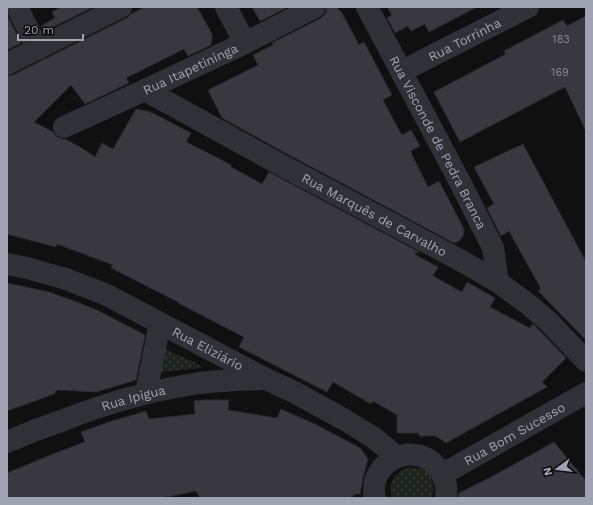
<svg xmlns="http://www.w3.org/2000/svg" width="593" height="505" viewBox="0 0 593 505" font-family="'Work Sans',sans-serif">
<defs>
<pattern id="park-dots" width="8" height="8" patternUnits="userSpaceOnUse"><rect width="8" height="8" fill="#1c241d"/><path d="M2 2h.1M6 6h.1" fill="none" stroke="#3a413b" stroke-width="1.8" stroke-linecap="round"/></pattern>
</defs>
<rect width="100%" height="100%" fill="#101011"/>
<path fill="url(#park-dots)" d="M163 348 196 363 202 368 159 372Z
M409 467C414 468 420 468 425 471 433 477 436 489 431 498H392C387 482 394 473 409 467Z"/>
<path fill="#39383e" stroke="#2a292d" d="M61 7H93L43 32 41 26 55 18 52 12Z
M145 7H197L212 34V38L211 45 188 56 184 49 126 78 129 83 85 104 71 85 34 122 53 132 57 137 62 139H65L80 147 95 157 102 143 113 149 136 109 151 112 191 133 186 142 220 159 231 165V167L262 184 269 172 419 252 414 254 438 267 433 276 462 292 467 282 495 298 490 307 530 328 533 324 540 331 566 358 542 382 547 387 446 443 436 436H419V433H397V415L373 401 371 404 333 382 327 392 239 347 244 337 178 303V302L111 268 113 265 57 244 56 247 7 234V76L13 75 127 18 131 14Z
M252 7H288L260 21Z
M327 7H336L342 13 359 45 364 42 392 95 383 100 400 132 402 135 411 130 420 146 411 151 412 154V155L428 187 439 181 464 229 463 236 459 241 454 243 278 149 222 118 208 90 258 65 253 55 273 45 272 43 321 18 326 13Z
M387 7H477L429 32 425 24 411 31 408 26 395 33 387 18 392 15Z
M7 15 21 43 7 50Z
M586 16V131L565 87 460 142 434 92 506 54 504 51 563 20 567 26Z
M523 144 586 262V340L538 291 541 289 509 231 501 236 487 208 494 204 474 167Z
M7 283 49 292 74 301 97 310 145 335 136 380 96 392 57 390 54 394 7 411Z
M202 400H229L228 410 277 418 281 409 315 424 360 448 368 459 363 478 360 494H356L349 498H200L196 491 162 498H7V473L53 454 85 442 81 432 112 421 146 411 149 419 195 414 194 401Z
M554 442 586 481V498H458L459 493 493 476Z"/>
<g fill="none" stroke-linecap="round" stroke-linejoin="round">
<g stroke="#303136" stroke-width="22">
<path d="M17 7 38 49"/>
<path d="M226 7 245 43"/>
<path id="s1" d="M367 7 460 182 493 248 498 282"/>
<path d="M7 64 121 7"/>
<path id="s2" d="M402 71 528 7"/>
<path id="s3" d="M145 90 272 160 458 259 498 282 528 304 549 322 586 361"/>
<path id="s4" d="M64 127 145 90 245 43 315 7"/>
<path id="s5" d="M7 264 27 268 66 279 105 294 266 379 294 392 345 420 374 438 397 457"/>
<path d="M146 393 160 323"/>
<path id="s6" d="M7 442C25 434 43 427 61 421 104 404 148 391 194 384 217 380 241 380 264 379"/>
<path id="s7" d="M443 474 586 393"/>
<path d="M375 498 374 496C374 491 374 485 375 481 384 454 418 445 437 467 442 473 445 478 446 486 447 490 446 494 446 498"/>
</g>
</g>
<g text-anchor="middle" stroke-width="3" stroke-linejoin="round" paint-order="stroke">
<g font-size="11" fill="#868895">
<text x="561" y="43">183</text>
<text x="560" y="76">169</text>
</g>
<g font-size="13" fill="#a0a3b2" stroke="#0b0b0c">
<text dy="5" stroke="none"><textPath href="#s2" startOffset="70">Rua Torrinha</textPath></text>
<text dy="5" stroke="none"><textPath href="#s4" startOffset="139">Rua Itapetininga</textPath></text>
<text dy="5" stroke="none"><textPath href="#s1" startOffset="153">Rua Visconde de Pedra Branca</textPath></text>
<text dy="5" stroke="none"><textPath href="#s3" startOffset="261">Rua Marquês de Carvalho</textPath></text>
<text dy="5" stroke="none"><textPath href="#s5" startOffset="219">Rua Eliziário</textPath></text>
<text dy="5" stroke="none"><textPath href="#s6" startOffset="134">Rua Ipigua</textPath></text>
<text dy="5" stroke="none"><textPath href="#s7" startOffset="82">Rua Bom Sucesso</textPath></text>
</g>
</g>
<rect width="593" height="505" fill="none" stroke="#a0a3b2" stroke-width="16"/>
<g transform="translate(557 469) rotate(255)" stroke="#0b0b0c" stroke-width="3" paint-order="stroke">
<path d="M0-3L7 15L0 10L-7 15Z" fill="#a0a3b2"/>
<text y="-6" font-size="11" font-weight="bold" text-anchor="middle" fill="#a0a3b2">N</text>
</g>
<path d="M18 34v6h65v-6" fill="none" stroke="#a0a3b2" stroke-width="2"/>
<text x="24" y="34" font-size="12" fill="#a0a3b2" stroke="#0b0b0c" stroke-width="3" paint-order="stroke">20 m</text>
</svg>
